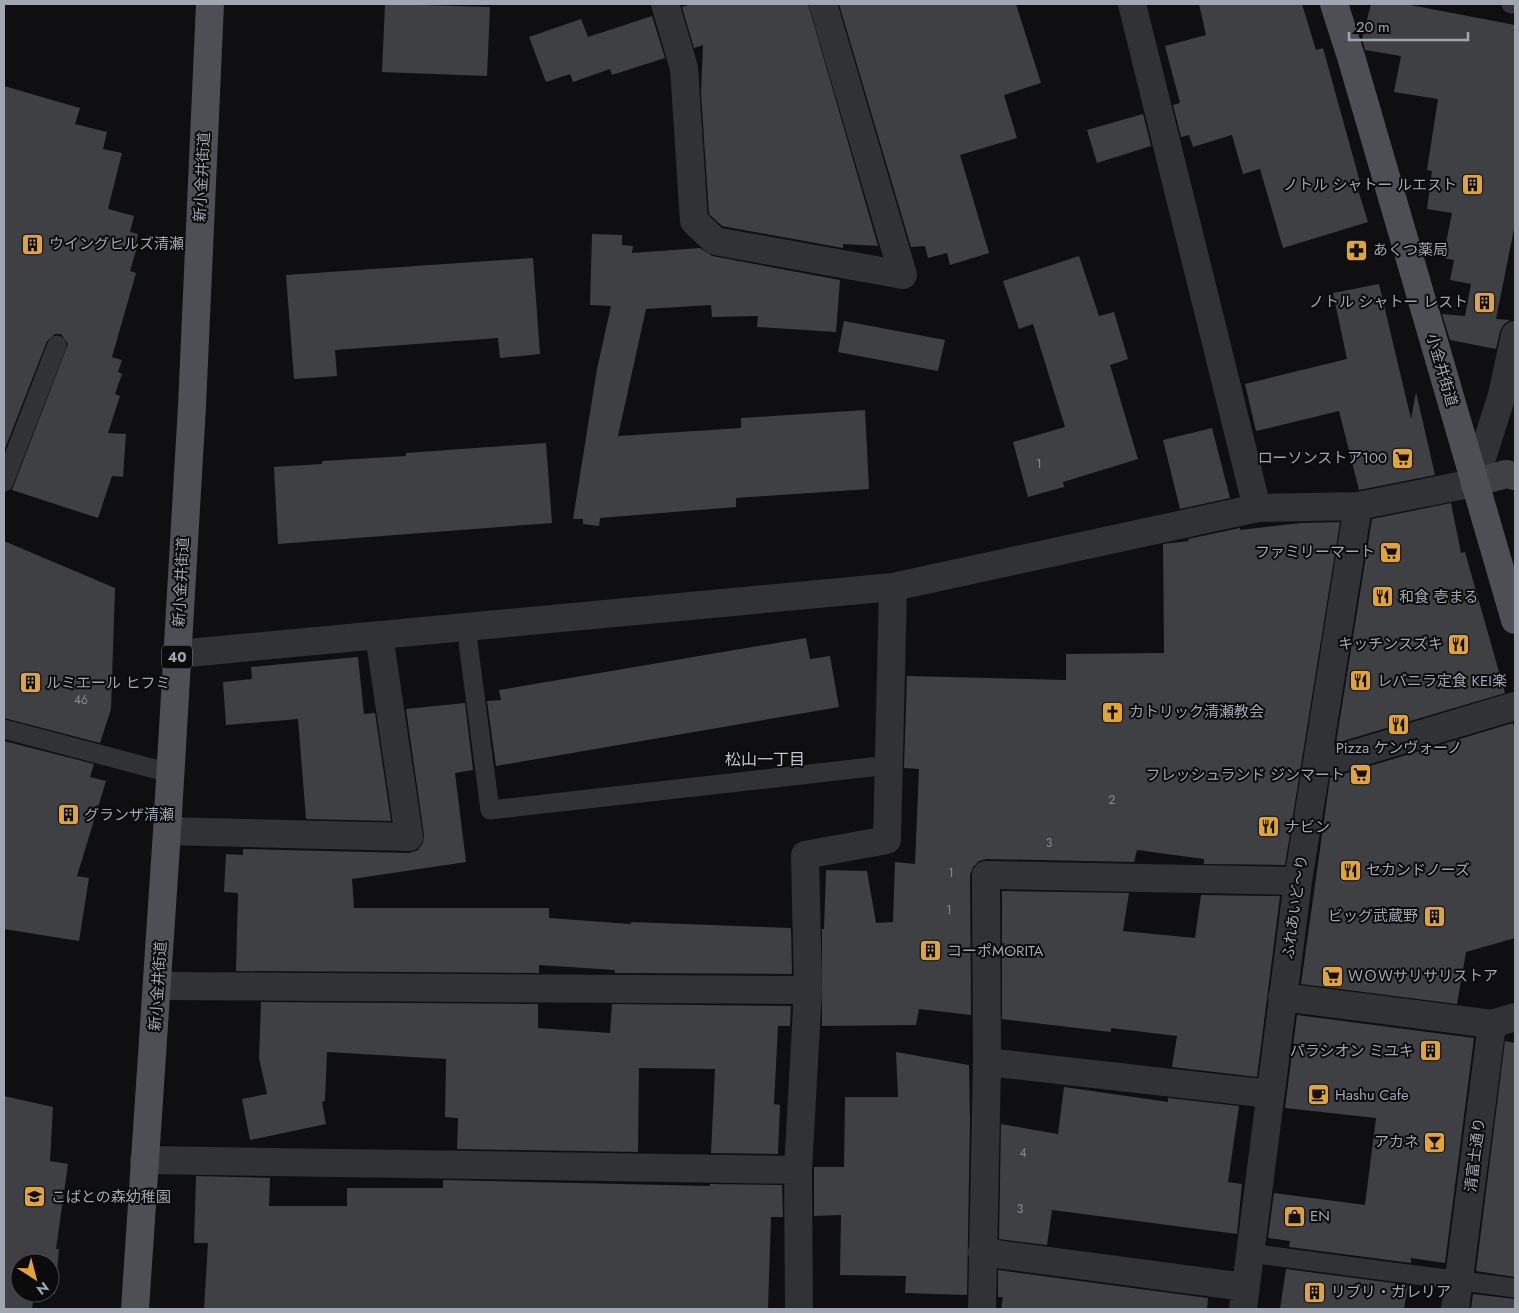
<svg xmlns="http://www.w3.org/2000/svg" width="1519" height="1313" viewBox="0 0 1519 1313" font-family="Jost,'Noto Sans JP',sans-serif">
<rect width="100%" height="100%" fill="#0f0f11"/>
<path fill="#3e4044" d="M385 4 490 7 487 76 382 72Z
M692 4H808L878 246 843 244V248L722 226 709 214 701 93 703 45 694 48 682 7Z
M839 4H1016L1041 83 1004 95 1017 138 960 155 989 253 950 265 947 253 928 258 925 246 911 247Z
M1199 4H1302L1316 50 1323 48 1360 182 1356 183 1368 222 1283 248 1260 169 1243 174 1232 135 1193 147 1189 135 1181 137 1173 105 1180 103 1165 46 1206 35Z
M1371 4H1405L1515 25V224L1496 319 1510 320 1504 324 1500 331 1496 349 1450 340 1442 314 1465 316 1471 284 1450 280 1454 260 1443 258 1452 213 1427 209 1432 171 1427 170 1438 99 1394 92 1401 56 1365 50 1362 39Z
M652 16 665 58 612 75 610 69 573 82 570 74 546 82 529 37 581 19 588 37Z
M4 86 80 108 75 124 107 132 103 149 122 153 108 209 134 216 130 232 138 234 135 247H137L130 271 136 273 112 357 122 360 118 372 122 374 115 394 120 396 108 433 126 434 123 477 112 476 98 518 12 490 68 344 61 334H55L47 341 4 451Z
M1143 114 1151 146 1097 163 1087 130Z
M592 234 622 235V245L633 246 632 253 700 248 712 256 840 280 836 332 757 327 758 316 712 317 711 305 646 309 618 436 741 428V418L865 410 869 489 736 498V507L600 518 599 526 583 524V519H573L597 369 611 306 590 305Z
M1079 256 1099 316 1114 312 1128 359 1110 365 1138 459 1063 482 1064 487 1028 497 1013 442 1065 427 1033 324 1019 329 1003 281Z
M533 258 540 354 500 358 498 338 335 350 337 376 294 379 286 275Z
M1379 284 1411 419 1416 392 1435 475 1359 490 1339 411 1256 431 1245 384 1347 359 1333 293Z
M844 321 945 340 938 371 838 352Z
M1212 428 1230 498 1180 509 1163 440Z
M546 443 552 523 278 544 274 467 322 464V461L406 456V453Z
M1451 503 1461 553 1465 552 1505 693 1336 743 1372 519Z
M1340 522 1285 865 1204 864V859L1137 850 1134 862 986 859 979 861 973 867 970 875 971 1015 919 1009 916 1025 822 1026V929H824L826 870 867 871 876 923 893 922 895 862 915 864 919 769 904 768 907 676 1066 680V654L1164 653 1163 544 1189 541 1188 539 1240 528V530L1301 523Z
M4 541 115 588 111 709 100 743 4 718Z
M806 638 810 659 830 656 839 707 496 766 487 701 501 700 499 690Z
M358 657 364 714 375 713 391 821 306 819 298 719 226 725 223 682 252 679 251 667Z
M465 703 473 770 455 773 466 862 352 879 354 908H549V918L631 924V922L791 928 792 974 615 973V970L539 965V973L236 971 238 893 224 892 226 854 243 855V849L409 853 418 850 423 843 424 835 406 709Z
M1513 723 1515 731V938L1466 952 1457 1004 1301 984 1330 778Z
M4 741 94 764 90 777 106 781 77 876 89 878 79 941 4 929Z
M1002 891 1129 893 1123 931 1195 938 1201 895 1280 896 1257 1077 1172 1067 1177 1036 1111 1028V1032L1002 1019Z
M261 1002 538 1004V1028L610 1033 612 1004 791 1006 790 1026H778L774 1104 780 1105 778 1154 711 1153 715 1069 639 1068 638 1152 457 1149 458 1118 445 1117 446 1059 327 1052 325 1101 322 1102 326 1124 250 1140 242 1099 267 1094 259 1058Z
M1297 1015 1474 1038 1445 1263 1411 1258V1263L1289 1247 1290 1241 1268 1238 1274 1193 1365 1205 1376 1118 1285 1108Z
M1505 1041 1515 1043V1277L1476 1271Z
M896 1052 969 1065 970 1119 967 1295 905 1293 906 1276 840 1275 841 1215 814 1216V1167H844L845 1097H898Z
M1064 1087 1168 1102V1098L1239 1106 1228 1182 1242 1184 1237 1234 1052 1210 1047 1245 999 1239 1001 1124 1058 1134Z
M4 1096 53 1107 50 1161 68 1164 56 1249H59L55 1294 50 1293V1263H20V1293H34L32 1309H4Z
M196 1176 270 1178 269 1206H347V1188H443V1180L710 1186V1184L782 1185 783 1217H771L768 1309H204L208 1243H194Z
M1286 1269 1408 1285 1404 1309H1280Z
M998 1270 1208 1298 1207 1309H1001L1003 1297H998Z
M1473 1294 1515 1299V1309H1471Z"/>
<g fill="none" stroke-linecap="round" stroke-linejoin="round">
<path stroke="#313235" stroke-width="19" d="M1511 4H1515
M4 482 57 345
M466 627 490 810 889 765
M4 729 170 773
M1249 1253 1515 1288"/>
<path stroke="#313235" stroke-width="28" d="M665 4 684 68 694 221 715 241 903 275 823 4
M1132 4 1257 508
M177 654 893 587 1257 508 1358 506 1474 483 1502 395 1515 335
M1318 765 1515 706
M167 831 409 837 379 635
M158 986 808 990
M1282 997 1492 1024
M987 1062 1270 1094
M144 1160 798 1170
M982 1252 1245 1287
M799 1309 798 1170 808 990 805 855 887 840 893 587
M982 1309 987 1062 986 875 1298 881
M1243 1309 1298 881 1358 506
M1455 1309 1492 1024 1515 1017"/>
<path stroke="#3f4145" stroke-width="28" d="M1474 483 1506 474 1515 476"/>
<path stroke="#4d4f54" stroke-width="28" d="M1334 4 1352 60 1515 620
M135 1309 167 831 192 406 210 4"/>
</g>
<defs>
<symbol id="building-square" viewBox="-11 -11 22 22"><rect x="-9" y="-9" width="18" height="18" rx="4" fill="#e4a434" stroke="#0b0b0c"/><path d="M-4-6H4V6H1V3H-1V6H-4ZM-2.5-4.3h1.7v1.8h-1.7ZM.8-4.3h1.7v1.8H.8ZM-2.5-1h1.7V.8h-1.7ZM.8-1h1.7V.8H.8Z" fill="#111"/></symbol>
<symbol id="pharmacy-square" viewBox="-11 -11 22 22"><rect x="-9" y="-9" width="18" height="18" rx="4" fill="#e4a434" stroke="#0b0b0c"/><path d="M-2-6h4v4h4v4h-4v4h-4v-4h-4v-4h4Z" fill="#111"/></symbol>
<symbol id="supermarket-square" viewBox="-11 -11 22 22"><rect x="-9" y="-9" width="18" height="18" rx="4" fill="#e4a434" stroke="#0b0b0c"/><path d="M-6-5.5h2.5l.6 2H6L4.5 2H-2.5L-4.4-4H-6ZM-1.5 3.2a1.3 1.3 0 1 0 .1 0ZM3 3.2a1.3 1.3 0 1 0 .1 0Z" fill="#111"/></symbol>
<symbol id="restaurant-square" viewBox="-11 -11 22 22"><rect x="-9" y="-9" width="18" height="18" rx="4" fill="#e4a434" stroke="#0b0b0c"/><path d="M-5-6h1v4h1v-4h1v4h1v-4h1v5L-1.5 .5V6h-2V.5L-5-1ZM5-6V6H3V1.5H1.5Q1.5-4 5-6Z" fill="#111"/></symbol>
<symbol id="church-square" viewBox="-11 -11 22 22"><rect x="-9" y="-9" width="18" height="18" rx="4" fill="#e4a434" stroke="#0b0b0c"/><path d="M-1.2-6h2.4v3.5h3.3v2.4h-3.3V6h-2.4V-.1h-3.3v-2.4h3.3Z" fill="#111"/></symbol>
<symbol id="cafe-square" viewBox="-11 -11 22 22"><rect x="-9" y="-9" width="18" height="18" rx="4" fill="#e4a434" stroke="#0b0b0c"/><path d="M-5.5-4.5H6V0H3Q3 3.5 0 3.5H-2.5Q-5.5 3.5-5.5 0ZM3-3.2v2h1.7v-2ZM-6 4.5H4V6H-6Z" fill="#111"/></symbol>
<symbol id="bar-square" viewBox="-11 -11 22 22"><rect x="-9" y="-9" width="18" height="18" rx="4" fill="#e4a434" stroke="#0b0b0c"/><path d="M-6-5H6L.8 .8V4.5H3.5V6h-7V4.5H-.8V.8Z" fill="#111"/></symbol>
<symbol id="school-square" viewBox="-11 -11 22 22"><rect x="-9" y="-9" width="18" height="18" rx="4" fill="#e4a434" stroke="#0b0b0c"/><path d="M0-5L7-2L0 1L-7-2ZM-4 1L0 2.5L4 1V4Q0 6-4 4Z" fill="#111"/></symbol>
<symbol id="shop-square" viewBox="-11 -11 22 22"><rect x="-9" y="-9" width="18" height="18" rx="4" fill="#e4a434" stroke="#0b0b0c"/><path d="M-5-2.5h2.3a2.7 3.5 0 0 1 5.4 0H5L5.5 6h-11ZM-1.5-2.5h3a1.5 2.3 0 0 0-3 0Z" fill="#111"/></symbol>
</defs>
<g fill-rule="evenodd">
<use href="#building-square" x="1460" y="172" width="25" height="25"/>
<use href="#building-square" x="20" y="232" width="25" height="25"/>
<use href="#pharmacy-square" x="1344" y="238" width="25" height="25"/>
<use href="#building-square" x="1472" y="290" width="25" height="25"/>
<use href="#supermarket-square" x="1390" y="446" width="25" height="25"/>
<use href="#supermarket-square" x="1378" y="540" width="25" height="25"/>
<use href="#restaurant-square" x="1370" y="584" width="25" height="25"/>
<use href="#restaurant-square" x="1446" y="632" width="25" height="25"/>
<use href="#restaurant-square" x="1348" y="668" width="25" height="25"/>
<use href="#building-square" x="18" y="670" width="25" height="25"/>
<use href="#church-square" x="1100" y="700" width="25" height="25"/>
<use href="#restaurant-square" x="1386" y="712" width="25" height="25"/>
<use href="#supermarket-square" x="1348" y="762" width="25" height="25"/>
<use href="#building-square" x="56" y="802" width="25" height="25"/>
<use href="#restaurant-square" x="1256" y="814" width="25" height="25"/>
<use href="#restaurant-square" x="1338" y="858" width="25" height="25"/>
<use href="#building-square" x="1422" y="904" width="25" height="25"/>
<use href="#building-square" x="918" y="938" width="25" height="25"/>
<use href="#supermarket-square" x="1320" y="964" width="25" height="25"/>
<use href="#building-square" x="1418" y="1038" width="25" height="25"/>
<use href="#cafe-square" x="1306" y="1082" width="25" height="25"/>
<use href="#bar-square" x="1422" y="1130" width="25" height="25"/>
<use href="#school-square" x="22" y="1184" width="25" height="25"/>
<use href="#shop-square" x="1282" y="1204" width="25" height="25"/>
<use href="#building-square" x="1302" y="1280" width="25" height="25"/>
</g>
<g text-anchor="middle" stroke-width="4" stroke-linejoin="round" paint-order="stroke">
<g font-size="12" fill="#888c96">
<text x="1039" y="468">1</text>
<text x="81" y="704">46</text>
<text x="1112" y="804">2</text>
<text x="1049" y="847">3</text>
<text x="951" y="877">1</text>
<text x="949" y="914">1</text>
<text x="1023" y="1157">4</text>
<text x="1020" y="1213">3</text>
</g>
<rect fill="#0b0b0c" stroke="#747880" stroke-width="1" x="162" y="645.5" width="30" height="23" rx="4"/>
<g font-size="14" font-weight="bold" fill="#a1a6b1">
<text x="177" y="662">40</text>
</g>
<g font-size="15" fill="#a1a6b1" stroke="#0b0b0c">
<text transform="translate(202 177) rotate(-87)" y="5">新小金井街道</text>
<text transform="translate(1442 370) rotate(74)" y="5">小金井街道</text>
<text transform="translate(181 582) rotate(-87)" y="5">新小金井街道</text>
<text transform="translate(1295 907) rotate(-82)" y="5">ふれあいど～り</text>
<text transform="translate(158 986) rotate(-86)" y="5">新小金井街道</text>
<text transform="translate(1475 1155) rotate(-83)" y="5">清富士通り</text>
</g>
<g font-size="15" fill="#a1a6b1" stroke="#0b0b0c" text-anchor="start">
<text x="1457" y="190" text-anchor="end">ノトル シャトー ルエスト</text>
<text x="49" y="249">ウイングヒルズ清瀬</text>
<text x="1373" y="255">あくつ薬局</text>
<text x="1468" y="307" text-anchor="end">ノトル シャトー レスト</text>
<text x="1387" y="463" text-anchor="end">ローソンストア100</text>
<text x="1375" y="557" text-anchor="end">ファミリーマート</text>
<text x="1399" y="602">和食 壱まる</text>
<text x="1443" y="649" text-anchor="end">キッチンスズキ</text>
<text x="1377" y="686">レバニラ定食 KEI楽</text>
<text x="46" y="688">ルミエール ヒフミ</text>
<text x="1129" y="717">カトリック清瀬教会</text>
<text x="1399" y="753" text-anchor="middle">Pizza ケンヴォーノ</text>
<text x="1345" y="780" text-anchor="end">フレッシュランド ジンマート</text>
<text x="84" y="820">グランザ清瀬</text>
<text x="1285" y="832">ナビン</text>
<text x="1366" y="875">セカンドノーズ</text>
<text x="1418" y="921" text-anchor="end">ビッグ武蔵野</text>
<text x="947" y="956">コーポMORITA</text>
<text x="1348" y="981">ＷＯＷサリサリストア</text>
<text x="1414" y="1056" text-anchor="end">パラシオン ミユキ</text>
<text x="1335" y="1100">Hashu Cafe</text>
<text x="1419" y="1147" text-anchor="end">アカネ</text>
<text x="51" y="1202">こばとの森幼稚園</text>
<text x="1310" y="1221">EN</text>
<text x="1331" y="1297">リブリ・ガレリア</text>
</g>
<g font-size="16" fill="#c2c5cd" stroke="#0b0b0c">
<text x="765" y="765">松山一丁目</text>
</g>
</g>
<rect width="1519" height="1313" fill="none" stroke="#a1a6b1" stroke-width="10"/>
<g transform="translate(35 1278) rotate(144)"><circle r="24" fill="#0b0b0c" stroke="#47494e"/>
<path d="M0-4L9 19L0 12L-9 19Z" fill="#e4a434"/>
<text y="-8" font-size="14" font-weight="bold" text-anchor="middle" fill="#a1a6b1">N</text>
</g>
<path d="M1349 32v8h119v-8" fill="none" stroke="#a1a6b1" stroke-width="2.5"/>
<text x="1356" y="32" font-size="15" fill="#a1a6b1" stroke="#0b0b0c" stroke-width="4" paint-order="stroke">20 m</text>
</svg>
